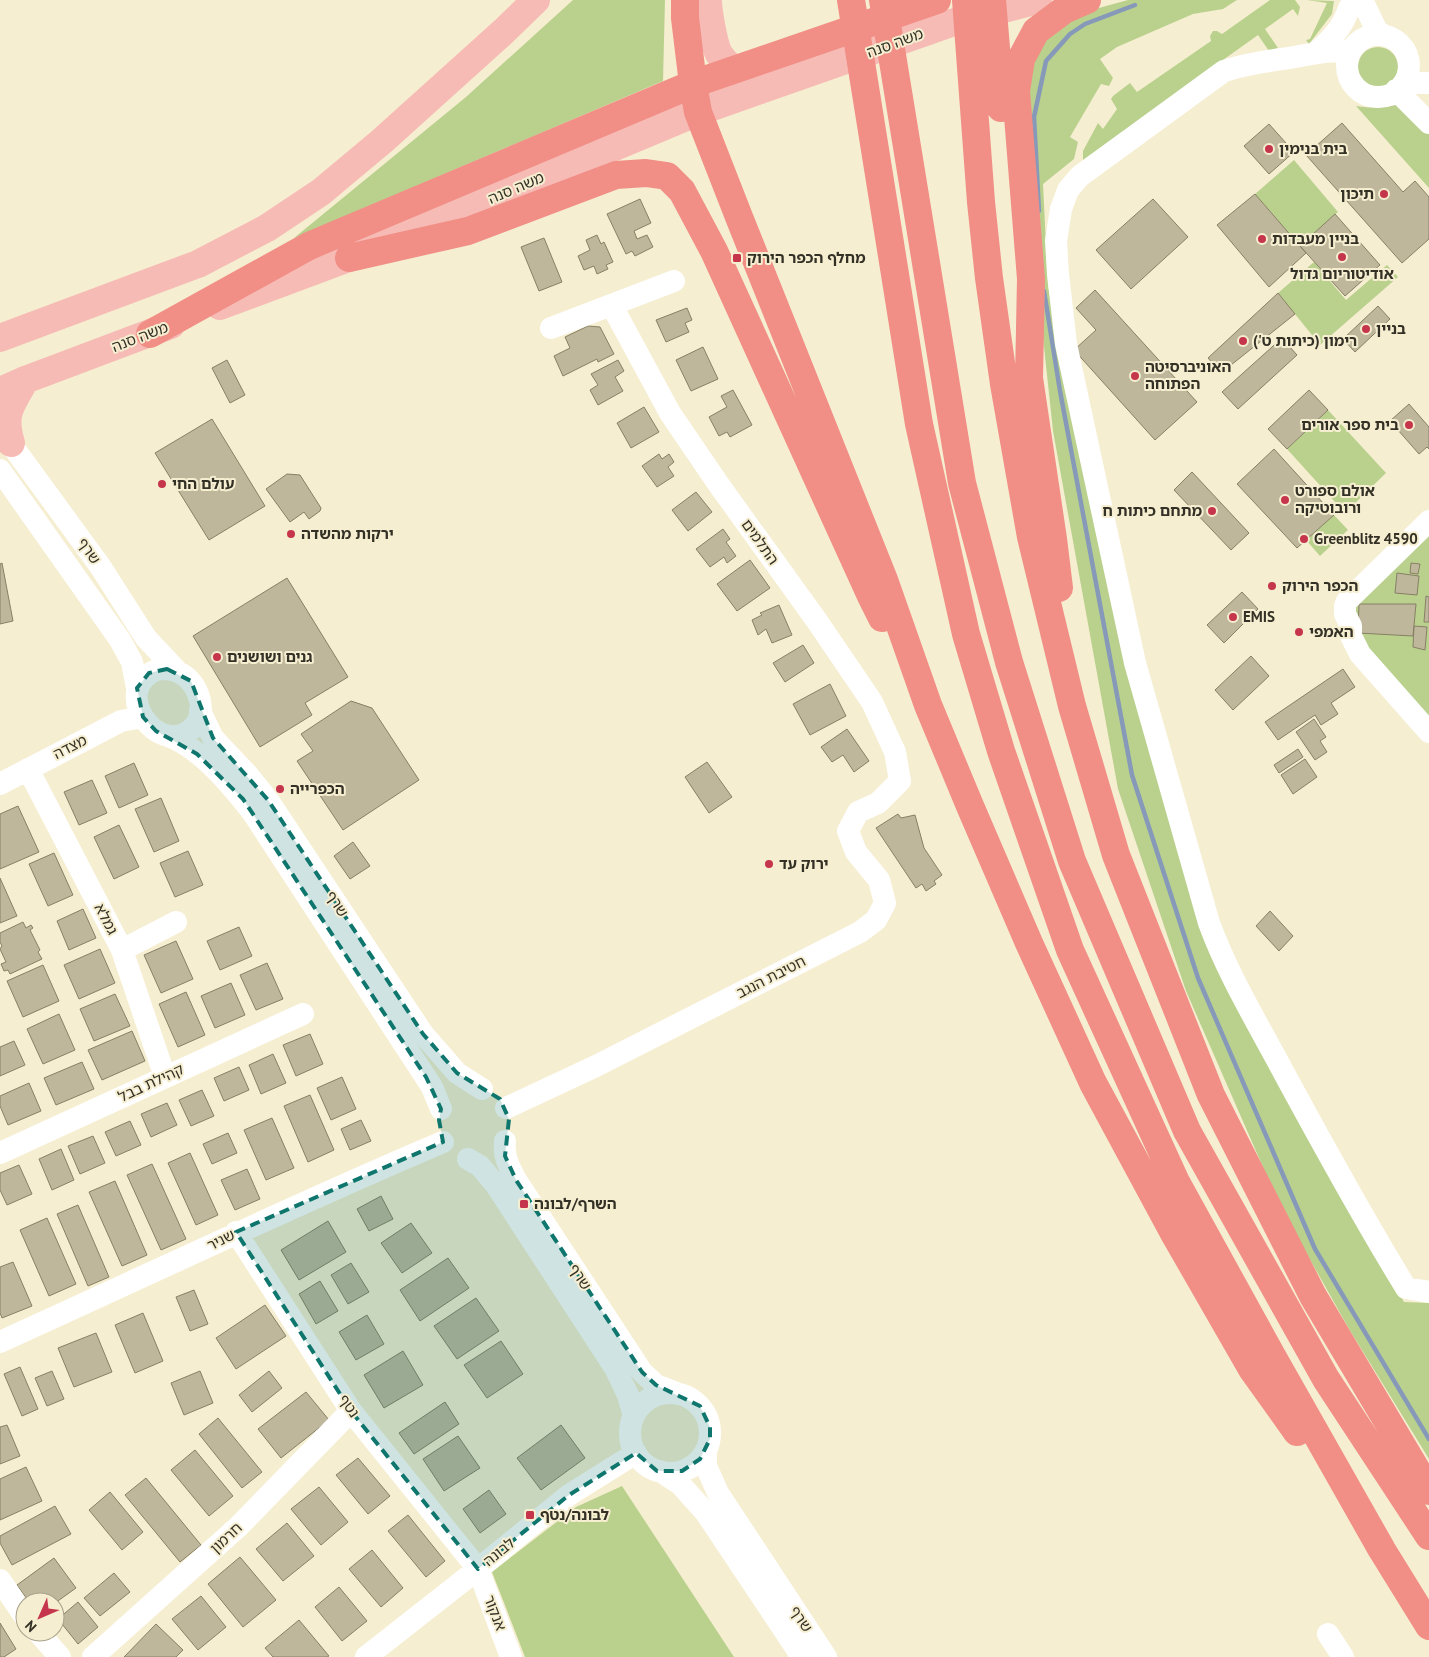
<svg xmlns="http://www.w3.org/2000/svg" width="1429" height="1657" viewBox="0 0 1429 1657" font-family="'PT Sans','Noto Sans Hebrew',sans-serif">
<rect width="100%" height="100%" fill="#f6eed1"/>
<path fill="#bad18e" d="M573 0H665L663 81 294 238 466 97Z
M1128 0H1237L1223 9 1193 14 1117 47 1100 59 1113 78 1109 86 1101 84 1070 137 1078 142 1074 159 1043 184 1048 286 1148 740 1276 1073 1404 1302 1429 1303V1459L1349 1329 1280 1206 1186 991 1118 789 1053 431 1039 300 1027 86 1033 65 1046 38 1084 12Z
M1270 0H1295L1300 7 1298 16 1293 9 1265 29 1278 48 1269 51 1258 35 1083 160V151L1098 123 1103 129 1117 109 1111 99 1113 96 1130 83 1137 92 1211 41 1210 36 1213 31H1217L1222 34Z
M1307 0 1334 1 1332 14 1309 44 1306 40 1310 39 1327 3Z
M1358 67a20 20 0 1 1 40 0a20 20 0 1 1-40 0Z
M1406 102 1429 129V188L1356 106C1376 109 1387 108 1406 102Z
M1294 160 1338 212 1300 246 1255 194Z
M1314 262 1346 300 1387 265 1398 277 1320 345 1278 293Z
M1328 410 1386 473 1345 513 1287 449Z
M1334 515 1348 530 1320 556 1306 540Z
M1429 528V725L1340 615Z
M622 1486 734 1657H525L492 1572 576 1507Z"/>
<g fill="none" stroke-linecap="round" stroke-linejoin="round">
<path stroke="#8699b9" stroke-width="4.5" d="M1039 211 1034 117 1046 61 1070 34 1085 24 1135 5
M1044 291 1060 391 1132 775 1198 978 1315 1249 1429 1439"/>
</g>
<path fill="#bfb79b" stroke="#878065" d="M1342 123 1403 192 1415 181 1429 197V239L1402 263 1306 155Z
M1269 124 1294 152 1269 174 1244 146Z
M1255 194 1306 253 1269 287 1217 225Z
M640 199 651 223 634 231 637 239 647 235 653 247 635 256 632 251 626 254 607 214Z
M1153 199 1188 237 1131 289 1096 250Z
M1335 214 1380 265 1345 296 1300 246Z
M597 235 601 244 604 242 613 262 606 265 608 269 597 274 594 266 584 270 578 256 590 250 586 240Z
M544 238 562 282 539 291 521 247Z
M1095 290 1197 402 1155 440 1074 350 1096 330 1076 308Z
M1278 293 1295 314 1221 373 1208 358Z
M1378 306 1390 319 1355 352 1343 339Z
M687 308 692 320 685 323 689 332 666 342 656 320Z
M588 326 600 327 614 354 598 362 597 359 563 376 554 356 570 348 565 337Z
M1282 338 1297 355 1238 409 1222 392Z
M703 347 718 379 691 391 676 360Z
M227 360 245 395 230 403 212 368Z
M618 360 624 371 615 377 623 391 598 405 590 390 598 385 591 374Z
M733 390 752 425 730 437 727 432 719 436 709 417 727 407 721 396Z
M1309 390 1328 410 1287 449 1268 429Z
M1409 404 1429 427V449L1427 447 1419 454 1390 421Z
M644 407 659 432 631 448 617 423Z
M212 419 265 506 209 540 155 453Z
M1274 449 1334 515 1297 548 1237 484Z
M659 454 662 459 669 454 674 462 668 467 674 476 657 487 642 466Z
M1192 472 1249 533 1231 550 1174 490Z
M287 474 300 475 321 508 320 511 309 519 304 512 290 522 266 489Z
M696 492 712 512 688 531 672 510Z
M723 529 730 539 726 542 736 556 727 563 724 557 710 567 696 549Z
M750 560 770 588 737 611 717 584Z
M2 563 13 621 0 624V564Z
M1411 563 1420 564 1418 574 1410 573Z
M1397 573 1419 576 1417 595 1395 593Z
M287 578 348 677 305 703 312 715 260 747 193 636Z
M1242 592 1258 609 1224 643 1207 625Z
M1426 596 1429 597V622H1424Z
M1359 604H1416L1413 636 1358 633Z
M779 605 792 635 772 643 766 629 758 635 752 620 762 615 760 613Z
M1414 626 1427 627 1425 650 1413 647Z
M803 645 814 663 785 682 773 663Z
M1251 656 1269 676 1233 710 1215 690Z
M1343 669 1355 687 1331 703 1338 714 1321 725 1315 715 1278 740 1265 722Z
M830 684 846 716 810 735 793 704Z
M351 701 372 708 419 780 343 830 297 761 313 751 301 734Z
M1314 719 1326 737 1320 741 1327 752 1315 760 1296 732Z
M847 729 869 761 854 772 843 755 832 762 821 747Z
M1298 749 1303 757 1279 773 1274 765Z
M1305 759 1317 777 1293 794 1281 775Z
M707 762 732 797 709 813 685 777Z
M134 763 148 795 119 808 105 776Z
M92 780 107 813 79 825 64 792Z
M161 798 179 841 154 852 135 809Z
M18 806 39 852 0 869V814Z
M898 814 901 818 915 815 924 848 942 875 934 881 936 884 926 891 922 884 916 888 876 828Z
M119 825 139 867 114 879 94 837Z
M353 842 370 866 350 879 334 856Z
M188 851 203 885 175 897 160 863Z
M54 853 73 895 48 906 29 864Z
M0 878 17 916 0 923Z
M83 909 96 938 69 950 57 921Z
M1270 911 1293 936 1279 951 1256 926Z
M23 922 26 928 31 925 33 928 30 930 40 950 38 952 42 959 10 974 8 970 4 971 1 964 6 962 0 949 2 946 0 942V933Z
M239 927 252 956 220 970 207 941Z
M176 941 193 979 161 993 144 955Z
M100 949 115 983 79 999 64 965Z
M267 963 283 999 256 1010 240 975Z
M43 965 59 1001 23 1017 7 981Z
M231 983 245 1015 215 1028 201 996Z
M186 992 205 1035 178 1047 159 1004Z
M115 994 130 1026 94 1041 80 1009Z
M59 1014 75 1050 43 1064 27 1029Z
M132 1031 145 1061 102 1080 88 1050Z
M310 1034 323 1064 296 1076 283 1045Z
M14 1041 25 1065 0 1076V1047Z
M273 1054 286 1083 261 1094 249 1065Z
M82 1062 94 1089 56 1105 44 1078Z
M239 1067 249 1090 224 1101 214 1078Z
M342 1077 356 1109 331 1120 317 1088Z
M29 1083 41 1111 8 1125 0 1106V1096Z
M202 1090 214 1116 191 1126 179 1100Z
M310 1095 334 1150 308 1162 284 1106Z
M167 1103 177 1125 151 1137 141 1114Z
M272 1118 294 1168 266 1180 244 1130Z
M361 1120 371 1141 350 1150 341 1129Z
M130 1121 141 1145 116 1156 105 1132Z
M228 1133 237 1153 212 1164 203 1144Z
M93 1136 105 1163 80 1174 68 1146Z
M61 1149 74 1180 52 1190 39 1159Z
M190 1153 218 1215 196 1225 168 1163Z
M152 1164 186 1239 161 1250 127 1175Z
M19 1165 32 1194 7 1205 0 1190V1173Z
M247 1169 260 1199 235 1210 221 1180Z
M115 1181 147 1255 122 1266 89 1192Z
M381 1196 393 1219 369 1231 357 1209Z
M78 1205 109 1277 88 1286 57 1214Z
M47 1218 76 1284 49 1296 20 1230Z
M328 1221 346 1252 299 1280 281 1250Z
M411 1223 432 1253 402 1273 381 1243Z
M448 1258 469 1288 420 1321 400 1290Z
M13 1262 32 1306 2 1318 0 1313V1267Z
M351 1263 369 1292 348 1304 331 1275Z
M320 1281 338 1311 316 1324 299 1294Z
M194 1290 208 1324 190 1331 176 1297Z
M476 1298 499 1331 457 1359 434 1326Z
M265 1305 286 1336 236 1369 216 1338Z
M143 1313 163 1361 135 1373 115 1325Z
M367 1315 384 1344 356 1360 339 1332Z
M96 1333 112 1372 74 1387 58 1348Z
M501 1341 523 1374 487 1398 464 1365Z
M403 1351 423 1385 384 1408 364 1375Z
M20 1367 38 1409 22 1416 4 1374Z
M52 1371 64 1399 47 1406 35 1378Z
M200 1371 213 1403 184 1415 171 1383Z
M269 1371 282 1388 252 1412 239 1395Z
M306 1392 329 1420 281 1458 258 1429Z
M445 1402 459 1424 414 1454 399 1433Z
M218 1418 262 1472 242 1488 199 1434Z
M7 1425 20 1456 0 1464V1427Z
M561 1425 585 1458 541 1490 517 1458Z
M458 1436 480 1468 444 1491 423 1459Z
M195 1450 233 1496 209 1516 171 1470Z
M358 1458 390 1496 368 1514 336 1475Z
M26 1467 42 1501 0 1520V1479Z
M146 1478 201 1545 180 1562 125 1495Z
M319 1487 348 1522 321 1545 291 1509Z
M489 1490 506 1514 480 1533 463 1509Z
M110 1492 143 1532 122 1550 89 1510Z
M55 1506 71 1534 12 1565 0 1543V1536Z
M408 1515 445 1561 426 1577 388 1531Z
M287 1523 314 1556 283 1581 256 1549Z
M372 1550 403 1588 381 1607 349 1569Z
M240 1557 276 1600 243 1627 208 1584Z
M54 1558 76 1588 55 1603 29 1602 17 1585Z
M114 1573 130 1592 100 1616 84 1598Z
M339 1587 367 1621 342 1641 315 1607Z
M201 1596 226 1627 198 1650 172 1619Z
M78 1602 98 1627 78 1644 58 1619Z
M299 1620 329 1656 327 1657H273L265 1648Z
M0 1623 16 1649 4 1657H0Z
M156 1624 183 1650 176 1657H124Z"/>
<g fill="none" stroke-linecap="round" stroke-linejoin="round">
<path stroke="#fff" stroke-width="22" d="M1362 0 1377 31 1385 36
M1347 66a31 31 0 1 1 62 0a31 31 0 1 1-62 0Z
M1350 52C1329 49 1309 55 1289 58 1267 61 1245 64 1224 71L1080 176 1068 190 1061 209 1056 241 1058 274 1066 344 1135 663 1209 923C1228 975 1258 1024 1284 1073 1323 1145 1363 1218 1406 1288L1429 1292
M1315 53C1331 40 1343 27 1349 8
M1403 84 1410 83H1429
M1396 90 1429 123
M551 328 674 281
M0 429 100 566 146 638 178 672
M0 470 120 640 132 662 137 688
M1429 521 1347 601 1345 606V614L1351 626V636L1360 654 1429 732
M159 669C165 669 172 669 178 672 196 680 208 707 196 724 164 766 104 689 159 669Z
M200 711 213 738 247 774 268 800 423 1034 457 1073 482 1089
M168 736C201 748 232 786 253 813L432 1087 441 1109
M28 769 122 950 165 1077
M0 784 121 721 143 717
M122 950 176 922
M506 1108 596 1066 860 932 876 920 885 903 879 880 856 852 848 831 858 812 878 803 900 781 895 752 872 702 817 621 719 485 670 413 612 306
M505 1141C503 1156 509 1167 516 1180L642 1372 656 1385 679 1394
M0 1153 303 1014
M468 1159 480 1166 496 1185 615 1368 628 1395 634 1416
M236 1232 351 1411 478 1569 511 1657
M0 1342C148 1275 294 1205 443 1142
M630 1433a40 40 0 1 1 80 0a40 40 0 1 1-80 0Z
M706 1450V1466L718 1493 826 1657
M660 1471 680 1484 706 1513 802 1657
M0 1580 25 1617
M38 1632 60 1657
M1328 1634 1343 1657
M93 1657 239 1526 351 1411
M366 1657 478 1569 569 1495 636 1453"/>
<path stroke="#f7bbb6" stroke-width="28" d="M708 0C708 11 714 45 719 54 727 66 739 74 751 82
M220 306 349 258 698 112 951 23 1038 0
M0 338 198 264 267 228 321 192 382 141 503 32 536 0
M0 391 25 380 171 325
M11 443C2 413 11 406 25 380"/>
<path stroke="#f18e86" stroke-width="28" d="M685 0V18L693 84 698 112 739 217 884 580 928 705 970 806 1029 943 1093 1083 1175 1235 1252 1369 1297 1432
M851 0 919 424 966 634 1001 751 1070 950 1176 1182 1272 1356 1382 1550 1429 1626
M883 0 962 483 1009 662 1072 861 1187 1131 1326 1379 1429 1536
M966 0 981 202 989 278 1004 384 1031 537 1072 706 1116 855 1211 1095 1313 1296 1429 1491
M992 0 1001 108
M349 258 468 231 616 175 646 173 667 176 682 191 714 251 871 596 882 618
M150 334 309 246 693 84 937 0
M1059 588 1053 539 1029 378 1031 279 1016 91 1021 59 1036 31 1064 10 1087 0"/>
</g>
<path fill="#0f766e" fill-opacity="0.2" stroke="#0f766e" stroke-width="4" stroke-dasharray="10 6" stroke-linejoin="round" d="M167 669 191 681 213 738 268 800 423 1034 457 1073 500 1099 509 1119 505 1156 516 1180 642 1372 656 1385 700 1406 710 1427V1439L700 1459 682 1471H657L636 1453 569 1495 478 1569 351 1411 236 1232 443 1142 439 1120 441 1109 426 1077 243 799 197 754 156 731 143 717 137 688 149 673Z"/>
<g fill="#c5354b" stroke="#f6eed1" stroke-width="2">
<circle cx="1269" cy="149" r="5"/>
<circle cx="1384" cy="194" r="5"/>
<circle cx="1262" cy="239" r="5"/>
<circle cx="1342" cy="257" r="5"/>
<rect x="732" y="253" width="10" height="10" rx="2.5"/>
<circle cx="1366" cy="329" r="5"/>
<circle cx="1243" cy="341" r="5"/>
<circle cx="1135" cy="376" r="5"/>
<circle cx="1409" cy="425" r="5"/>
<circle cx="162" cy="484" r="5"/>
<circle cx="1285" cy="500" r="5"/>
<circle cx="1212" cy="511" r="5"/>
<circle cx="291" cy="534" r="5"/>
<circle cx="1304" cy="539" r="5"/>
<circle cx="1272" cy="586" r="5"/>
<circle cx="1233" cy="617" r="5"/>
<circle cx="1299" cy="632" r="5"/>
<circle cx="217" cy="657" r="5"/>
<circle cx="280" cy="789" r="5"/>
<circle cx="769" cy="864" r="5"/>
<rect x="519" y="1199" width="10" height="10" rx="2.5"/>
<rect x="525" y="1510" width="10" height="10" rx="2.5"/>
</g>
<g text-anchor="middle" stroke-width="4" stroke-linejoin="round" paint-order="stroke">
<g font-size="15" fill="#333025" stroke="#f6eed1">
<text transform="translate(895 43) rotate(-20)" y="5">משה סנה</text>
<text transform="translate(516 188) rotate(-23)" y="5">משה סנה</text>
<text transform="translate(140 337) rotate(-21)" y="5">משה סנה</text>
<text transform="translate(760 542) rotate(54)" y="5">התלמים</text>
<text transform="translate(89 551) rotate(55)" y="5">שרף</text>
<text transform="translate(70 747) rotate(-27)" y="5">מצדה</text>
<text transform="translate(337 904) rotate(57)" y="5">שרף</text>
<text transform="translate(106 919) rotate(62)" y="5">גמלא</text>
<text transform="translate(771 977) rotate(-27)" y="5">חטיבת הנגב</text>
<text transform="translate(151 1083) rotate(-25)" y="5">קהילת בבל</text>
<text transform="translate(221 1240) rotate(-27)" y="5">שניר</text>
<text transform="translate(580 1277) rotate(57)" y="5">שרף</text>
<text transform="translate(349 1406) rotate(55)" y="5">נטף</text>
<text transform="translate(226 1538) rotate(-43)" y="5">חרמון</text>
<text transform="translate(499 1552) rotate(-39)" y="5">לבונה</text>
<text transform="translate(495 1613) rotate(69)" y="5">אנקור</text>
<text transform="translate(801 1619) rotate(56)" y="5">שרף</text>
</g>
<g font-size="15" font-weight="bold" fill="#333025" stroke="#f6eed1" text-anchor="start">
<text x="1279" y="154">בית בנימין</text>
<text x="1374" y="199" text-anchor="end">תיכון</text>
<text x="1272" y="244">בניין מעבדות</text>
<text x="747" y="263">מחלף הכפר הירוק</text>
<text x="1342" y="279" text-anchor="middle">אודיטוריום גדול</text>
<text x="1376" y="334">בניין</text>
<text x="1253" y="346">רימון (כיתות ט')</text>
<text x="1145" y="372">האוניברסיטה<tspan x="1145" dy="17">הפתוחה</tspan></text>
<text x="1399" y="430" text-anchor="end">בית ספר אורים</text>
<text x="172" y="489">עולם החי</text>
<text x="1295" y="496">אולם ספורט<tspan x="1295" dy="17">ורובוטיקה</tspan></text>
<text x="1202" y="516" text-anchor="end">מתחם כיתות ח</text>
<text x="301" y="539">ירקות מהשדה</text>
<text x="1314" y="544">Greenblitz 4590</text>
<text x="1282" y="591">הכפר הירוק</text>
<text x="1243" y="622">EMIS</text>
<text x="1309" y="637">האמפי</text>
<text x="227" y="662">גנים ושושנים</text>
<text x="290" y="794">הכפרייה</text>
<text x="779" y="869">ירוק עד</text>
<text x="534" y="1209">השרף/לבונה</text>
<text x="540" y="1520">לבונה/נטף</text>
</g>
</g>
<g transform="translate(40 1617) rotate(225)"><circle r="24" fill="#f6eed1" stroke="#a8a28c"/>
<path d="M0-4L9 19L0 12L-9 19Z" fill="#c5354b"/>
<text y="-8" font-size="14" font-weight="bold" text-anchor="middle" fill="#333025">N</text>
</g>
</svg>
